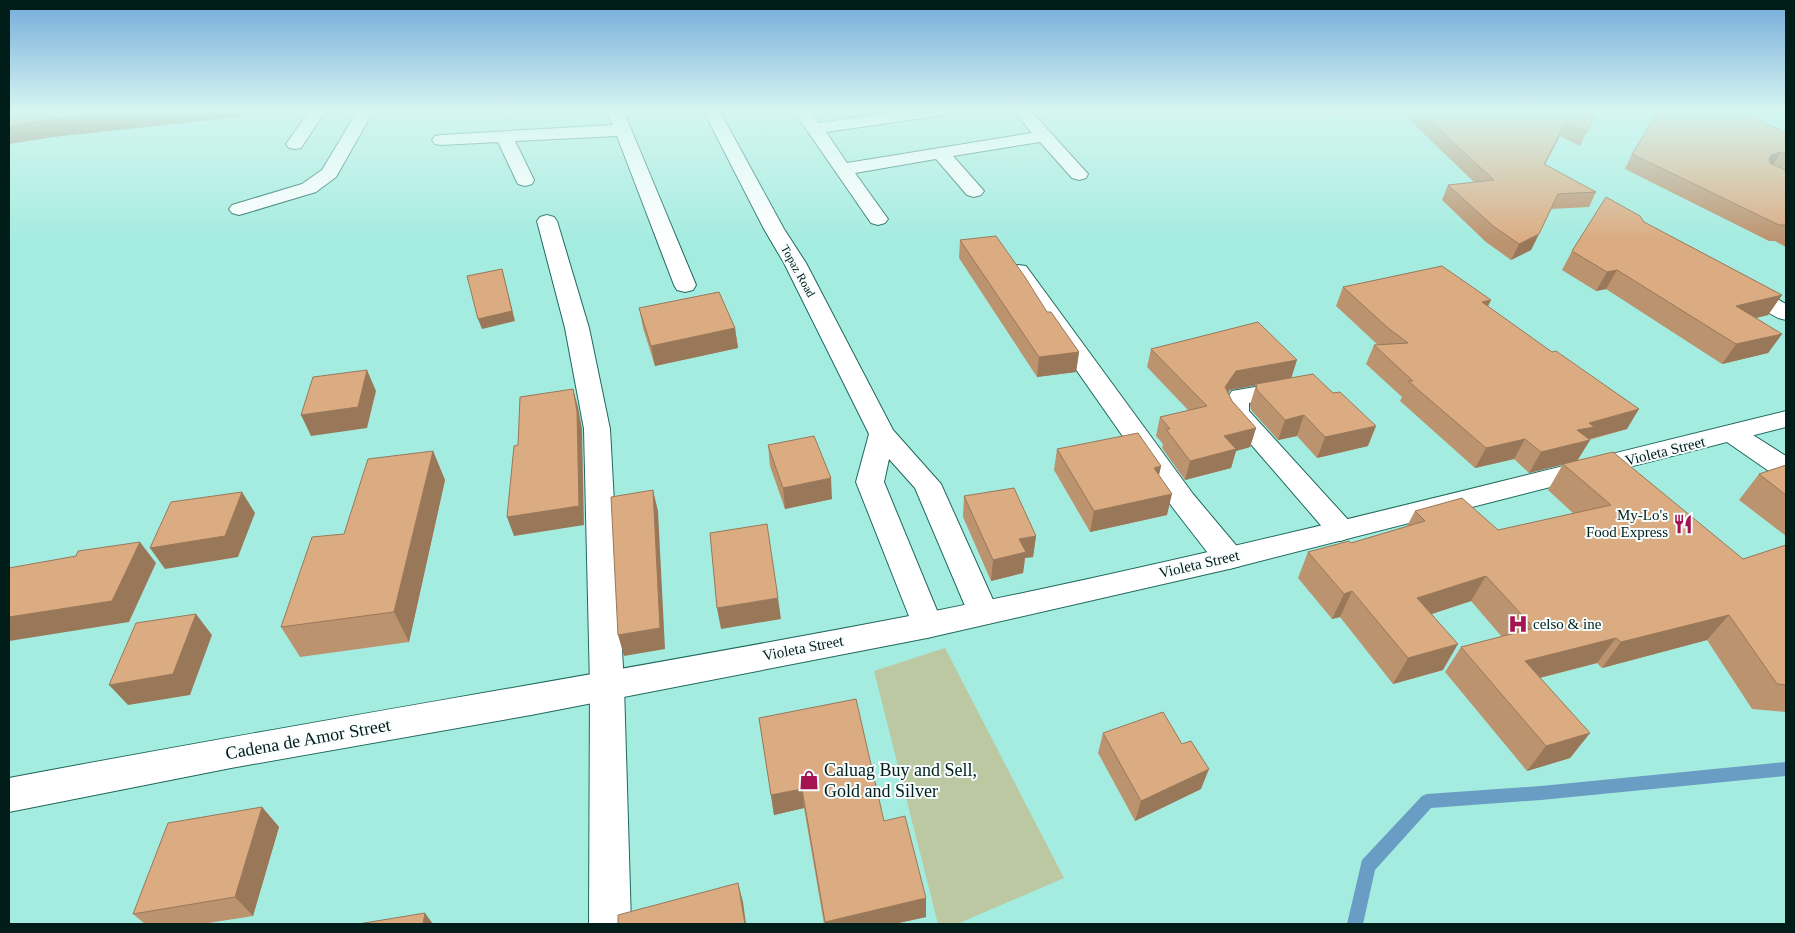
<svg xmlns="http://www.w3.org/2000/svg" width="1795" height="933" viewBox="0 0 1795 933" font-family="Georgia,serif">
<rect width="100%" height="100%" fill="#a5ece0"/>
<path fill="#bbc8a1" d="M945 648 1064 878 957 924H938L874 671Z"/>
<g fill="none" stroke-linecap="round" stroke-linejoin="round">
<path fill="#6a9dc4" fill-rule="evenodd" d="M1786 762V776L1541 800 1431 808 1375 870 1363 924H1347L1362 860 1422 796 1427 794 1541 786Z"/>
<defs>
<path id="minor" d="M310 110H326L301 148 295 149 289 148 286 144Z
M358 110H374L336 177 316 192 246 213 239 215 232 213 229 209 232 205 302 184 322 170Z
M607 110H623L696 285 693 290 685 292 677 290 674 285 617 136 515 141 534 180 532 184 525 186 518 184 516 180 498 142 441 145 435 144 432 140 435 136 441 135 613 125Z
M703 110H719L784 229 806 263 893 430 941 484 998 611 993 620 982 623 971 620 915 488 889 459 884 482 943 625 938 634 927 638 916 634 856 482 869 434 784 263 764 229Z
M793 110H809L819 123 909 110H952L950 114 944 115 826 132 847 163 1032 133 1013 110H1030L1088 174 1086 178 1079 180 1072 178 1040 142 953 156 984 191 981 195 974 197 967 195 936 159 855 173 888 219 885 223 878 225 871 223Z
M547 215 554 217 557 221 589 328 610 429 624 686 631 924H589L590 686 584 429 565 328 537 221 540 217Z
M1018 265 1026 266 1193 494 1240 550 1244 558 1240 566 1229 569 1218 566 1173 508 1007 271 1010 266Z
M1741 281 1749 283 1786 304V320L1778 318 1733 293 1730 288 1733 283Z
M1289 381 1298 384 1302 389 1298 394 1249 403V411L1351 523 1356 530 1351 537 1341 541 1331 537 1224 413 1222 405 1232 391Z
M1733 425 1742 428 1786 456V478L1776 476 1724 440 1720 434 1724 428Z"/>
<path id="major" d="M1786 411V427L1229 569 927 638 531 715 231 768 9 812V778C314 720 620 672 925 613 1214 556 1500 481 1786 411Z"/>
</defs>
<use href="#minor" stroke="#1f685e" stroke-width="2"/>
<use href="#major" stroke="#1f685e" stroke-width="2"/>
<use href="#minor" fill="#fff" fill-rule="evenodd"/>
<use href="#major" fill="#fff" fill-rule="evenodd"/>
</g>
<path fill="#bc936f" d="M1310 110H1356L1355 114 1316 117Z
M1399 110H1597L1580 146 1560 136 1545 164 1596 192 1589 207 1551 209 1531 250 1511 260 1486 242 1442 200 1448 185 1474 182Z
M1739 111 1785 132H1786V247L1775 241H1769L1625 169 1632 154Z
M1644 222 1782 295 1768 315 1756 318 1782 334 1768 353 1722 364 1606 289 1596 291 1562 270 1572 251Z
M960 240 1047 312 1079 352 1076 372 1037 377 959 258Z
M1343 287 1488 307 1627 429 1589 440H1590L1577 461 1529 473 1514 459 1475 468 1400 401 1402 397 1366 364 1374 345H1378L1336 306Z
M639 308 735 328 738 348 655 366 643 328Z
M1151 349 1291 378 1368 446 1317 458 1297 436 1278 440 1251 410 1250 405 1256 385 1230 390 1228 393 1232 401 1256 428 1250 447 1236 451 1231 468 1185 480 1162 448 1163 444 1156 436 1160 417 1189 411 1147 367Z
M768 445 832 499 785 509 770 466Z
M1057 449 1161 466 1159 475 1167 515 1090 532 1054 470Z
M433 451 445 480 409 642 300 657 281 627 344 534Z
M1563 464 1743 559 1786 545V712L1752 709 1707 640 1602 668 1597 663 1540 678 1590 733 1570 758 1527 771 1445 672 1461 647 1502 637 1471 601 1432 614 1443 670 1393 684 1340 617 1332 619 1298 578 1308 552 1351 543 1407 526 1415 511 1498 530 1574 514 1548 490Z
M1786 465V536L1739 500 1759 474Z
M964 496 1036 536 1033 557 1025 558 1023 573 991 581 963 517Z
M759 718 884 821 926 917 894 924H824L804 808 774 815Z
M1103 733 1201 789 1135 821 1098 753Z
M262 807 279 827 253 916 202 924H145L133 914Z"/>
<path fill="#99785a" d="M143 110H242L239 117 53 137 9 144V126L43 120Z
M1566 122 1560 136 1537 179 1544 164Z
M1781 152 1772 166 1762 169 1771 155Z
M1539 234 1531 250 1511 260 1519 244Z
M502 269 515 321 482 329 478 319Z
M1617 270 1606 289 1596 291 1607 272Z
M1782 295 1768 315 1723 326 1736 306Z
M1491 300 1482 319V302Z
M735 328 738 348 655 366 651 346Z
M1782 334 1768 353 1722 364 1736 344Z
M1079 352 1076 372 1037 377 1039 357Z
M1297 360 1291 379 1230 390 1220 406 1225 387 1236 371Z
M367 370 376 391 367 428 311 436 301 415Z
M573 389 578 407 582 429 584 525 514 536 507 517Z
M1639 409 1627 429 1585 440H1590L1577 461 1529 473 1541 452 1589 423Z
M1304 415 1297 436 1278 440 1285 420Z
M1376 426 1368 446 1317 458 1325 437Z
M1256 428 1250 447 1236 451 1231 468 1185 480 1190 461 1224 436Z
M1525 439 1514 459 1475 468 1486 448Z
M433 451 445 480 409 642 394 612Z
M1161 466 1156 487 1154 468Z
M831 478 832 499 785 509 783 488Z
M653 490 658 511 665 649 624 656 618 635Z
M242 492 255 513 238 557 165 569 150 548Z
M1172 494 1167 515 1090 532 1094 511Z
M1036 536 1033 557 1025 558 1023 573 991 581 993 560 1019 539Z
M140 542 156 563 129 622 9 641V617Z
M1486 576 1471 601 1404 623 1417 598Z
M1352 591 1340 617 1332 619 1344 594Z
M778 598 781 619 721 629 717 608Z
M196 614 212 635 190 695 128 705 109 685Z
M1729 615 1707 640 1602 668 1621 642Z
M1616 638 1597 663 1507 686 1525 661Z
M1458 644 1443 670 1393 684 1408 658Z
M1590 733 1570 758 1527 771 1546 746Z
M1209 769 1201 789 1135 821 1141 801Z
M802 789 804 808 774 815 771 795Z
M262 807 279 827 253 916 235 897Z
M738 883 743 902 746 924H745Z
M926 898V917L894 924H825V922Z
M425 913 433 924H423Z"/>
<path fill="#dbab81" stroke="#99785a" d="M9 110H143L43 120 9 126Z
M1418 110H1597L1587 132 1566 122 1544 164 1596 192 1558 194 1539 234 1519 244 1493 226 1448 185 1494 180Z
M1659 110H1739V111L1785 132H1786V154L1781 152 1771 155 1769 160 1771 164 1786 170V226L1785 225H1779L1632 154Z
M1606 197 1640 216 1644 222 1782 295 1736 306 1782 334 1736 344 1617 270 1607 272 1572 251Z
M996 236 1025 277 1047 312H1051L1079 352 1039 357 960 240Z
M1442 266 1491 300 1482 302 1552 352 1556 351 1639 409 1589 423 1594 427 1577 430 1590 440 1541 452 1525 439 1486 448 1408 381H1413L1374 345 1408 343 1388 328 1343 287Z
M502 269 512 311 478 319 467 276Z
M719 292 735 328 651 346 639 308Z
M1258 322 1297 360 1236 371 1225 387 1232 401 1256 428 1224 436 1236 449 1190 461 1166 429H1170L1160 417 1207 406 1151 349Z
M367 370 358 407 301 415 313 377Z
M1313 374 1333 393 1340 392 1376 426 1325 437 1304 415 1285 420 1257 390 1256 384Z
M573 389 577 411 579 506 507 517 514 446 518 445 520 397Z
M1138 433 1161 466 1154 468 1172 494 1094 511 1057 449Z
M814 436 831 478 783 488 768 445Z
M433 451 394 612 281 627 312 537 344 534 368 459Z
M1613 452 1743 559 1786 545V685L1777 684 1729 615 1621 642 1616 638 1525 661 1590 733 1546 746 1461 647 1534 628 1486 576 1417 598 1458 644 1408 658 1352 591 1344 594 1308 552 1349 541 1351 543 1425 521 1415 511 1462 498 1498 530 1611 505 1563 464Z
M1786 465V495L1759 474Z
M1014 488 1036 536 1019 539 1026 552 993 560 964 496Z
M653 490 660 628 618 635 611 497Z
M242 492 225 536 150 548 171 502Z
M767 524 778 598 717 608 710 533Z
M140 542 112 601 9 617V568L76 556 78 551Z
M196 614 173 674 109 685 136 623Z
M856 699 884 821 905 816 926 898 825 922 802 789 771 795 759 718Z
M1163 712 1182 744 1191 741 1209 769 1141 801 1103 733Z
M262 807 235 897 133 914 168 823Z
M738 883 745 924H618V915Z
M425 913 423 924H358Z"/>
<linearGradient id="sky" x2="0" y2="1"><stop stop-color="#75abda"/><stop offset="0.46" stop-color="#d6f6f1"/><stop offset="1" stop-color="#d6f6f1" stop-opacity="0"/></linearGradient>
<rect width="1795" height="241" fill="url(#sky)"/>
<defs>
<symbol id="restaurant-bare" viewBox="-9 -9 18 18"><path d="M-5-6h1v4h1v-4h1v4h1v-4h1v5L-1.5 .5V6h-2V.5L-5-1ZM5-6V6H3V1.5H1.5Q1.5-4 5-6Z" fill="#a51353" stroke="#f8fefd" stroke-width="2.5" paint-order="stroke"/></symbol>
<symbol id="hospital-bare" viewBox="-9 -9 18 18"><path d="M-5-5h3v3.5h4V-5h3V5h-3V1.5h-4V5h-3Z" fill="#a51353" stroke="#f8fefd" stroke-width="2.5" paint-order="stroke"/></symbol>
<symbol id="shop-bare" viewBox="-9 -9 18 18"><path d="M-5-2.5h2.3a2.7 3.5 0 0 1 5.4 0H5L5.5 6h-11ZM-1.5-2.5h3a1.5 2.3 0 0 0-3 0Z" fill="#a51353" stroke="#f8fefd" stroke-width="2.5" paint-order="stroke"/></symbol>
</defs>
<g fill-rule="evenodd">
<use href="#restaurant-bare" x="1669" y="510" width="28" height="28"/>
<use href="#hospital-bare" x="1504" y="610" width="28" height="28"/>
<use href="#shop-bare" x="795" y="766" width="28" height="28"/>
</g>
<g text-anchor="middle" stroke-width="4" stroke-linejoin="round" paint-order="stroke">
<g font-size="12" fill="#011d19" stroke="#f8fefd">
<text transform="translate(798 271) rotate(61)" y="4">Topaz Road</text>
</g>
<g font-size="15" fill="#011d19" stroke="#f8fefd">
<text transform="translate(1665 451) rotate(-14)" y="5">Violeta Street</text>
<text transform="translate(1199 564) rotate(-13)" y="5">Violeta Street</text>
<text transform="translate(803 648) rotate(-11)" y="5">Violeta Street</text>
</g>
<g font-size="15" fill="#011d19" stroke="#f8fefd" text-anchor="end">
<text x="1668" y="520">My-Lo's<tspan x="1668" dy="17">Food Express</tspan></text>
<text x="1533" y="629" text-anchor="start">celso &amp; ine</text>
</g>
<g font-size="18" fill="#011d19" stroke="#f8fefd">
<text transform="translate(308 739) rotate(-10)" y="6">Cadena de Amor Street</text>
</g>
<g font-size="18" fill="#011d19" stroke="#f8fefd" text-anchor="start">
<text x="824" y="776">Caluag Buy and Sell,<tspan x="824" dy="21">Gold and Silver</tspan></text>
</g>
</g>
<rect width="1795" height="933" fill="none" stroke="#011d19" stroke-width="20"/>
</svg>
